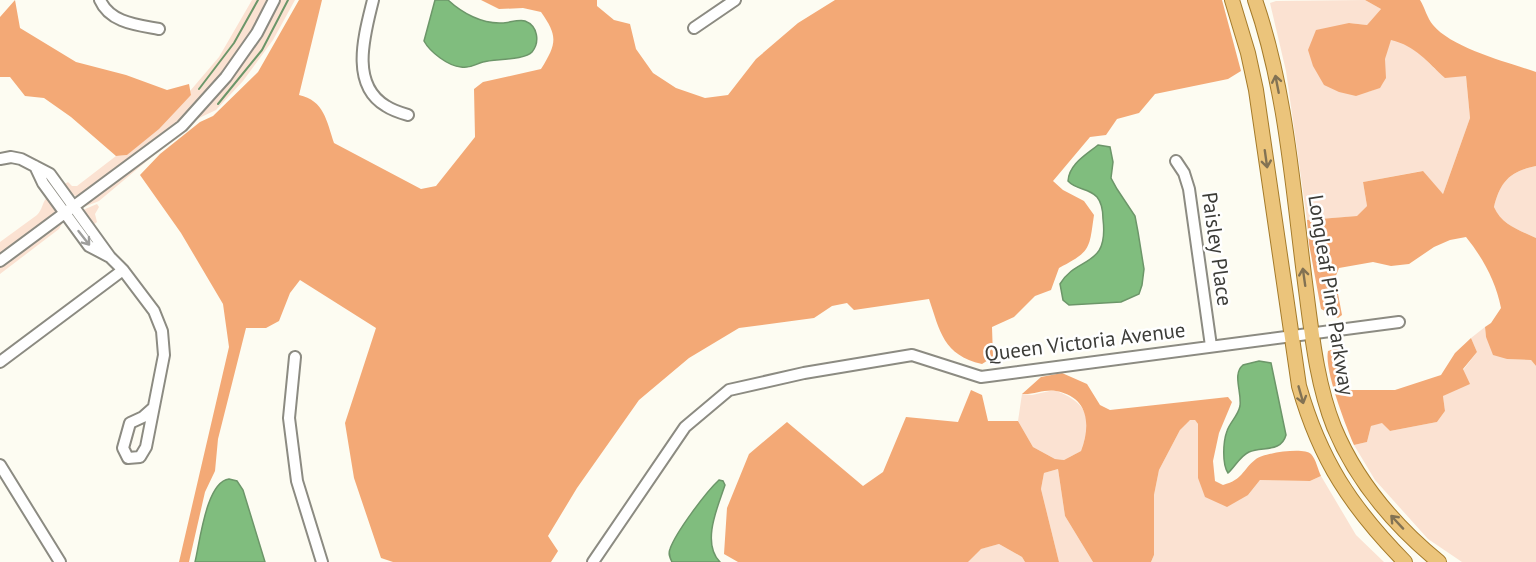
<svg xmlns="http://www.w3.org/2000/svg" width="1536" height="562" viewBox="0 0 1536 562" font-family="'PT Sans',sans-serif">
<rect width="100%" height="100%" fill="#fdfcf2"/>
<path fill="#fbe2d2" d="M252 0H270C257 26 243 52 224 74 184 123 131 158 81 195L76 196 69 194 63 185 68 182 72 186H77L116 156 127 155 191 95 190 91 219 57Z
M278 0H295L273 40 243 81 216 110 197 119 99 201 84 207 178 133 208 105 249 53Z
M1365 0 1381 9 1367 25 1349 23 1368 92C1392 84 1382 77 1385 58 1386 52 1389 45 1391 39L1405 43 1420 54 1435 69 1466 76 1470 118 1443 194 1422 171 1363 182 1367 206 1358 216 1307 220 1286 71 1270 3 1276 1Z
M1536 166V238C1519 230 1502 225 1494 207 1500 182 1510 171 1536 166Z
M48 196 56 208 54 215 0 255V242L37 215C43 209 42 202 48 196Z
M97 204 99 207 95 214 97 222 93 225 83 210Z
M63 222 59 229 0 274V266Z
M1485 327 1486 337 1507 359 1531 360 1536 366V562H1462L1428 539 1375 480 1354 445 1367 442 1371 426 1382 422 1390 431 1437 422 1445 411 1443 396 1477 352 1471 338Z
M1054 390C1088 403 1093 417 1081 451L1064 460 1055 459 1033 447 1018 421 1022 394 1032 395Z
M1189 420H1195L1198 424V478L1248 495 1260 480 1310 481 1321 476 1356 535 1384 562H1151L1154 555V495L1159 470 1180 430Z
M1058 469 1065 516 1093 562H1059L1041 489 1044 473Z
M999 544 1022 557 1025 562H968L980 549Z"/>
<path fill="#f3a976" d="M15 0 20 28 76 62 126 75 167 90 189 84 191 95 159 129 127 155 116 156 71 117 44 98 25 96 10 77H0V17Z
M299 0H322L299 95C324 100 327 122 334 143L421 189 436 186 475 137 474 89 483 82 541 69C557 43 558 36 541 12L523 8 499 9 481 0H597V6L614 20 630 24 636 49 653 73 676 88 705 98 728 95 756 59 798 23 835 0H1222L1241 71 1228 79 1155 94 1139 113 1117 119 1106 135 1090 137 1053 181 1063 190 1084 201 1094 215C1089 250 1091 251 1059 268L1051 290 1035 296 1014 317 992 327 993 357 982 364C943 355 940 331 929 299L854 310 847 303 832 306 814 318 739 328 689 358 639 400 577 488 548 536 558 551 551 562H393L381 558 354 478 345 423 376 328 300 280 290 293 279 321 266 328H246L218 439 215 471 205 492 189 562H179L229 347 223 304 181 233 140 175 160 154 200 122 213 116 258 72Z
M1365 0H1420C1425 8 1427 18 1433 25 1452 48 1507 62 1536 72V166C1510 171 1500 182 1494 207 1502 225 1519 230 1536 238V366L1531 360 1507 359 1493 355 1486 337 1485 327 1491 323 1501 308C1496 282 1483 258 1466 237L1450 240 1434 247 1409 264 1391 266 1373 262 1339 268 1335 278 1342 315 1338 318 1321 309 1309 244 1307 220 1357 216 1367 206 1363 182 1423 171 1443 194 1470 118 1466 76 1445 78C1427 62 1416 46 1391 40L1385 59 1386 78 1380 88 1356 96 1339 92 1324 85 1313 66 1308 50 1316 30 1349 23 1367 25 1381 9Z
M1471 338 1477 352 1463 369 1470 384 1443 396 1445 411 1437 422 1390 431 1382 423 1371 426 1367 442 1354 445C1346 426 1324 370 1328 351L1334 349H1341L1350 390H1395L1441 375 1455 353Z
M1062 373 1087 384 1100 405 1110 410 1228 397 1232 402 1219 433 1213 461 1215 481 1223 485C1244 479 1241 471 1256 459 1264 453 1304 447 1311 454 1316 459 1318 470 1321 476L1310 481 1260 480 1248 495 1227 507 1205 497 1198 478V424L1195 420H1190L1180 430 1159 470 1154 495V555L1151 562H1093L1065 516 1058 469 1044 473 1041 489 1059 562H1025L1022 557 999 544 981 549 968 562H738L724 554 727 508 749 454 787 422 863 486 883 472 906 417 958 422 971 390 982 395 988 421H1018L1033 447 1055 459 1064 460 1081 451C1091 425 1089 397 1056 391 1045 389 1033 395 1022 394L1041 377Z"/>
<path fill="#80bd7e" stroke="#6c9669" stroke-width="1.5" d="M435 0H448C462 13 482 24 502 23 508 23 519 19 525 21 538 26 540 42 532 52 525 60 495 59 483 62 475 64 470 69 461 67 448 66 430 52 424 41Z
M1098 145 1110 147 1113 162 1111 178 1117 189 1135 216 1138 232 1144 269 1142 285 1139 294 1121 302 1069 305 1063 300 1060 284C1077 255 1109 269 1103 219 1103 211 1102 203 1097 197 1089 188 1076 190 1068 181 1069 164 1086 155 1098 145Z
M1259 361 1271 363 1286 435C1281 453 1262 446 1249 452 1240 456 1235 467 1228 473 1222 464 1223 442 1227 431 1230 422 1238 416 1240 406 1242 392 1232 374 1243 365Z
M229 479 237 481 243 490 265 562H195C200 542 206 482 229 479Z
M719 480 723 481 725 485C718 506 701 543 720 562H672C670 558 668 554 670 549 676 532 706 492 719 480Z"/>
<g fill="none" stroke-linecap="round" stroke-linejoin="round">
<path stroke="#6c9669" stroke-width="2" d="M199 89 234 43 258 0
M218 104 262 50 288 0"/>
<defs>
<path id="minor" d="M100 0C110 23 138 25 159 29
M373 0C365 33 349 84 386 106 392 110 401 113 408 115
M694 28 735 0
M0 159 11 157 21 159 50 174 110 257 123 270 154 311 162 331 164 355 146 447 140 457 128 458 123 448 130 423 143 417 152 409
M1176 161 1184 173 1189 189 1211 346
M35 166 43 183 89 246 110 257
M0 261 182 126 226 77 257 33 274 0
M295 357 289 418 297 481 322 562
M0 362 123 270
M0 465 60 562
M593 562 685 427 729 390 804 373 912 355 981 377 1399 322"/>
<path id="major" d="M1232 0 1248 53 1256 90 1299 386C1320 460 1351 507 1405 562
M1255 0C1287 92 1293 193 1306 290 1312 336 1317 384 1334 427 1356 480 1395 526 1439 562"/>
</defs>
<use href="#minor" stroke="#8c8b82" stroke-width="14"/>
<use href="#major" stroke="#a57b2a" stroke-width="16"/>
<use href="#minor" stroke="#fff" stroke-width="10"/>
<use href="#major" stroke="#ebc47b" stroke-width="14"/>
</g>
<defs><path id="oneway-shaft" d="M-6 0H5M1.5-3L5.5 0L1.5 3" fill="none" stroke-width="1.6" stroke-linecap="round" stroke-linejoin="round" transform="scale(1.5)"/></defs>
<g stroke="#827253">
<use href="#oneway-shaft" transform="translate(1277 84) rotate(-101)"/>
<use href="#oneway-shaft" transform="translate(1266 159) rotate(82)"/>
<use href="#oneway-shaft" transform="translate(1304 277) rotate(-98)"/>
<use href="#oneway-shaft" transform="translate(1301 395) rotate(74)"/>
<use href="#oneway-shaft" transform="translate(1397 522) rotate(-133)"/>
</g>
<use stroke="#9e9e9c" href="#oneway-shaft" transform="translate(84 238) rotate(52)"/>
<g text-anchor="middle" stroke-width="5" stroke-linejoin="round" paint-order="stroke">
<g font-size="21" fill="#3c3c38" stroke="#fff">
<text transform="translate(1217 249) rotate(82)" y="7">Paisley Place</text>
<text transform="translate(1331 295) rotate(81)" y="7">Longleaf Pine Parkway</text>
<text transform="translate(1085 342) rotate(-7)" y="7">Queen Victoria Avenue</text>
</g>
</g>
</svg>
